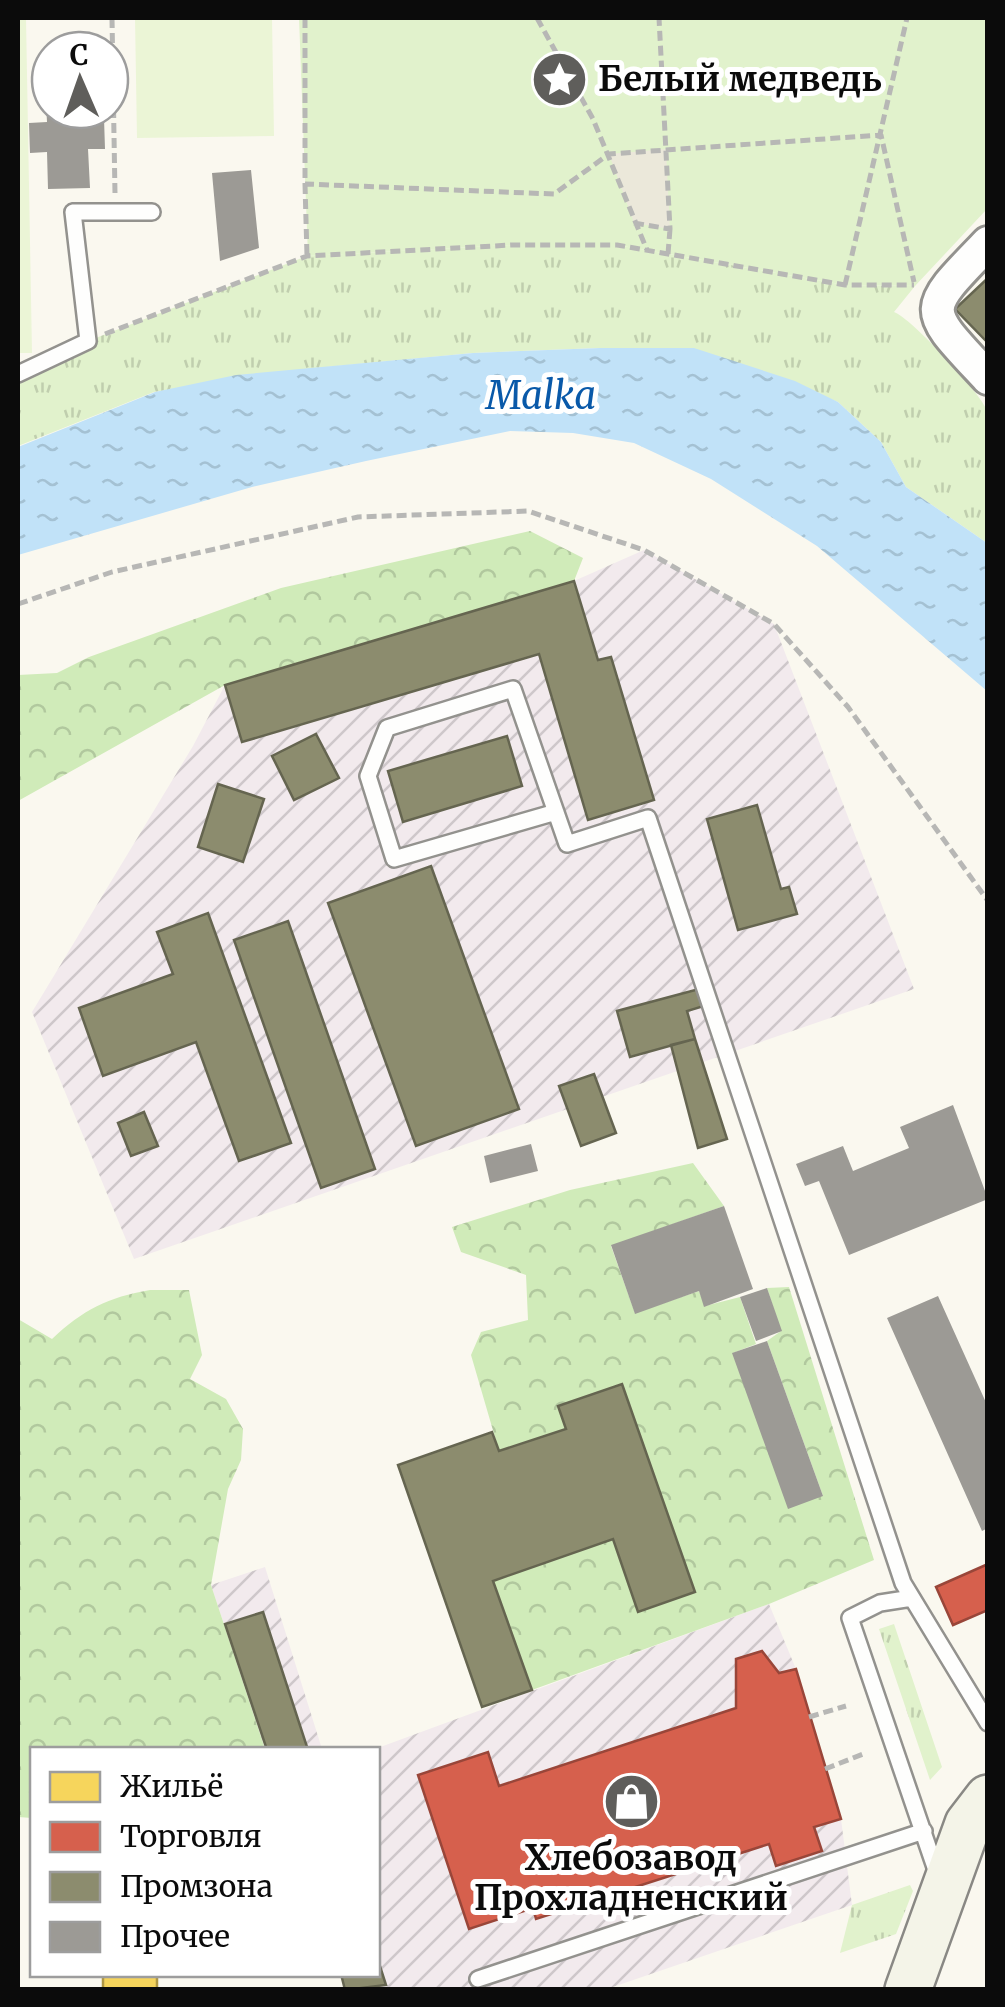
<svg xmlns="http://www.w3.org/2000/svg" width="1005" height="2007" viewBox="0 0 1005 2007" font-family="Merriweather,serif">
<defs>
<pattern id="industrial-furrows" width="10" height="10" patternUnits="userSpaceOnUse" patternTransform="scale(2.5)"><rect width="10" height="10" fill="#f2eaed"/><path d="M-1 1l2-2M0 10L10 0M9 11l2-2" fill="none" stroke="#cec7ca"/></pattern>
<pattern id="grass-tufts" width="24" height="20" patternUnits="userSpaceOnUse" patternTransform="scale(2.5)"><rect width="24" height="20" fill="#e1f2cc"/><path d="M3 7l-1-3M5 7V3M7 7l1-3M15 17l-1-3M17 17v-4M19 17l1-3" fill="none" stroke="#c0ceae"/></pattern>
<pattern id="forest-crowns" width="20" height="18" patternUnits="userSpaceOnUse" patternTransform="scale(2.5)"><rect width="20" height="18" fill="#d0ebb9"/><path d="M2 6a3 3 0 1 1 6 0M12 15a3 3 0 1 1 6 0" fill="none" stroke="#b1c89e"/></pattern>
<pattern id="water-ripples" width="26" height="14" patternUnits="userSpaceOnUse" patternTransform="scale(2.5)"><rect width="26" height="14" fill="#c1e2f8"/><path d="M2 4q2-2 4 0t4 0M15 11q2-2 4 0t4 0" fill="none" stroke="#a4c1d3"/></pattern>
</defs>
<rect width="100%" height="100%" fill="#faf8ef"/>
<path fill="url(#industrial-furrows)" d="M644 550 774 624 914 989 134 1259 32 1012 193 746 225 685 574 581Z
M265 1567 322 1749H265L211 1585Z
M769 1604 796 1669 841 1819 852 1905 607 1989H347L378 1974 375 1749Z"/>
<path fill="url(#grass-tufts)" d="M512 245H617L845 285 915 286 894 312C910 317 983 395 987 411 994 436 987 513 987 543L906 487 881 442 838 402 748 367 600 348 473 353 327 367 154 392 18 446V374L88 341 307 256Z
M894 1624 942 1767 930 1780 879 1629Z
M910 1885 913 1891 896 1934 840 1953 852 1905Z"/>
<path fill="url(#forest-crowns)" d="M530 531 583 558 574 581 225 685 18 801V675L57 673 89 657 281 588Z
M693 1163 724 1206 611 1246 635 1313 699 1291 705 1306 740 1297 756 1344 733 1353 823 1496 767 1341 781 1331 767 1288 789 1287 874 1560 769 1604 532 1690 493 1581 613 1539 638 1612 694 1592 566 1429 499 1451 471 1355 481 1332 528 1320 526 1275 461 1252 452 1227 570 1190Z
M150 1290H189L202 1355 190 1379 226 1399 243 1429 241 1460 228 1489 211 1585 265 1749 32 1750V1818L18 1817V1319L52 1339C83 1310 108 1297 150 1290Z"/>
<path fill="#e1f2cc" d="M299 18H987V209L915 286 845 285 617 245H512L308 256Z"/>
<path fill="#ebf5d6" d="M18 18H26L32 353H18Z
M135 18H272L274 136 137 138Z"/>
<path fill="#ebe8da" d="M666 149 670 229 634 223 609 154Z"/>
<path fill="url(#water-ripples)" d="M600 348H694L795 381 838 402 881 442 906 487 987 543V691L817 546 711 479 634 443 573 433 510 431 366 461 252 487 18 555V447L155 392 236 375 473 353Z"/>
<path fill="#f6d55c" stroke="#b09844" stroke-width="2.5" d="M103 1974H157V1990H103Z"/>
<path fill="#d6604d" stroke="#994639" stroke-width="2.5" d="M988 1564V1610L953 1625 936 1587Z
M762 1651 779 1673 796 1669 841 1819 814 1827 822 1851 776 1866 769 1844 536 1919 533 1908 469 1929 418 1775 488 1752 499 1786 736 1708V1659Z"/>
<path fill="#8c8c6e" stroke="#656550" stroke-width="2.5" d="M988 278V343L955 309Z
M574 581 598 660 611 657 654 800 588 820 539 654 242 742 225 685Z
M316 734 339 778 294 800 272 756Z
M507 736 522 786 403 822 388 771Z
M218 784 264 799 243 862 198 847Z
M757 805 781 889 789 887 797 914 738 930 707 819Z
M431 866 519 1109 416 1146 328 903Z
M208 913 291 1143 239 1161 196 1042 103 1076 79 1008 173 974 157 932Z
M288 921 375 1169 321 1188 234 940Z
M699 989 704 1006 687 1011 695 1039 630 1057 617 1011Z
M695 1039 727 1139 698 1148 671 1045Z
M594 1074 616 1133 581 1146 559 1086Z
M144 1112 158 1146 131 1156 118 1123Z
M622 1384 695 1592 638 1612 613 1539 493 1581 532 1690 482 1707 398 1465 492 1432 499 1451 566 1429 558 1406Z
M263 1612 308 1750H267L225 1624Z
M378 1960 386 1985 345 1990 341 1974H378Z"/>
<path fill="#9c9a95" d="M45 83H50V110H88L89 119 104 118 105 149H88L90 188 48 189 47 152 30 153 29 123 47 122Z
M251 170 259 248 220 261 212 173Z
M953 1105 988 1199 849 1255 819 1181 805 1186 796 1164 843 1146 853 1171 909 1148 900 1127Z
M531 1144 538 1171 490 1183 484 1156Z
M724 1206 753 1289 704 1307 699 1291 635 1314 611 1245Z
M767 1288 782 1331 756 1341 740 1297Z
M938 1296 988 1407V1528L982 1531 887 1318Z
M767 1341 823 1496 788 1509 732 1353Z"/>
<g fill="none" stroke-linecap="round" stroke-linejoin="round">
<defs>
<path id="lane" d="M18 374 88 341 73 212H152
M556 812 394 859 368 776 387 728 513 689 567 844 648 818 903 1583 988 1723
M912 1598 880 1603 850 1618 937 1873
M478 1979 924 1831"/>
<path id="street" d="M988 243C920 313 922 307 988 378"/>
<path id="secondary" d="M908 1990 968 1824 988 1798"/>
</defs>
<use href="#lane" stroke="#93928e" stroke-width="20"/>
<use href="#street" stroke="#93928e" stroke-width="38"/>
<use href="#secondary" stroke="#898884" stroke-width="50"/>
<path stroke="#b7b7b5" stroke-width="5" stroke-dasharray="10 5" stroke-linecap="butt" d="M112 18 115 194
M305 18V184L554 194 609 154 881 135 914 282
M537 18 593 119 647 250
M305 184 307 256
M634 223 670 229 659 18
M668 254 670 229
M845 285 907 18
M105 334 307 256 512 245H617L845 285H914
M18 604 112 572 358 517 528 511 644 550 774 624 848 707 988 901
M809 1717 846 1706
M825 1769 863 1754"/>
<use href="#lane" stroke="#fefefd" stroke-width="15"/>
<use href="#street" stroke="#fefefd" stroke-width="32"/>
<use href="#secondary" stroke="#f4f4e8" stroke-width="45"/>
</g>
<defs>
<symbol id="sight-disc" viewBox="-11 -11 22 22"><circle r="9.5" fill="#5f5e5b" stroke="#fff"/><path d="M0-6L1.8-2.2L6-1.7L2.9 1.2L3.7 5.4L0 3.3L-3.7 5.4L-2.9 1.2L-6-1.7L-1.8-2.2Z" fill="#fff"/></symbol>
<symbol id="shop-disc" viewBox="-11 -11 22 22"><circle r="9.5" fill="#5f5e5b" stroke="#fff"/><path d="M-5-2.5h2.3a2.7 3.5 0 0 1 5.4 0H5L5.5 6h-11ZM-1.5-2.5h3a1.5 2.3 0 0 0-3 0Z" fill="#fff"/></symbol>
</defs>
<g fill-rule="evenodd">
<use href="#sight-disc" x="528" y="48" width="63" height="63"/>
<use href="#shop-disc" x="600" y="1770" width="63" height="63"/>
</g>
<g text-anchor="middle" stroke-width="10" stroke-linejoin="round" paint-order="stroke">
<g font-size="35" font-weight="bold" fill="#0b0b0b" stroke="#fff" text-anchor="start">
<text x="598" y="91">Белый медведь</text>
<text x="631" y="1870" text-anchor="middle">Хлебозавод<tspan x="631" dy="40">Прохладненский</tspan></text>
</g>
<g font-size="38" font-style="italic" fill="#0959a9" stroke="#fff">
<text x="541" y="409">Malka</text>
</g>
</g>
<rect width="1005" height="2007" fill="none" stroke="#0b0b0b" stroke-width="40"/>
<rect x="30" y="1747" width="350" height="230" fill="#ffffff" stroke="#9d9d9d" stroke-width="2.5"/>
<rect x="50" y="1772" width="50" height="30" fill="#f6d55c" stroke="#9d9d9d" stroke-width="2.5"/>
<text x="120" y="1797" font-size="30" fill="#0b0b0b">Жильё</text>
<rect x="50" y="1822" width="50" height="30" fill="#d6604d" stroke="#9d9d9d" stroke-width="2.5"/>
<text x="120" y="1847" font-size="30" fill="#0b0b0b">Торговля</text>
<rect x="50" y="1872" width="50" height="30" fill="#8c8c6e" stroke="#9d9d9d" stroke-width="2.5"/>
<text x="120" y="1897" font-size="30" fill="#0b0b0b">Промзона</text>
<rect x="50" y="1922" width="50" height="30" fill="#9c9a95" stroke="#9d9d9d" stroke-width="2.5"/>
<text x="120" y="1947" font-size="30" fill="#0b0b0b">Прочее</text>
<g transform="translate(80 80) rotate(358)"><circle r="48" fill="#ffffff" stroke="#9d9d9d" stroke-width="2.5"/>
<path d="M0-8L18 38L0 25L-18 38Z" fill="#5f5e5b"/>
<text y="-15" font-size="28" font-weight="bold" text-anchor="middle" fill="#0b0b0b">С</text>
</g>
</svg>
